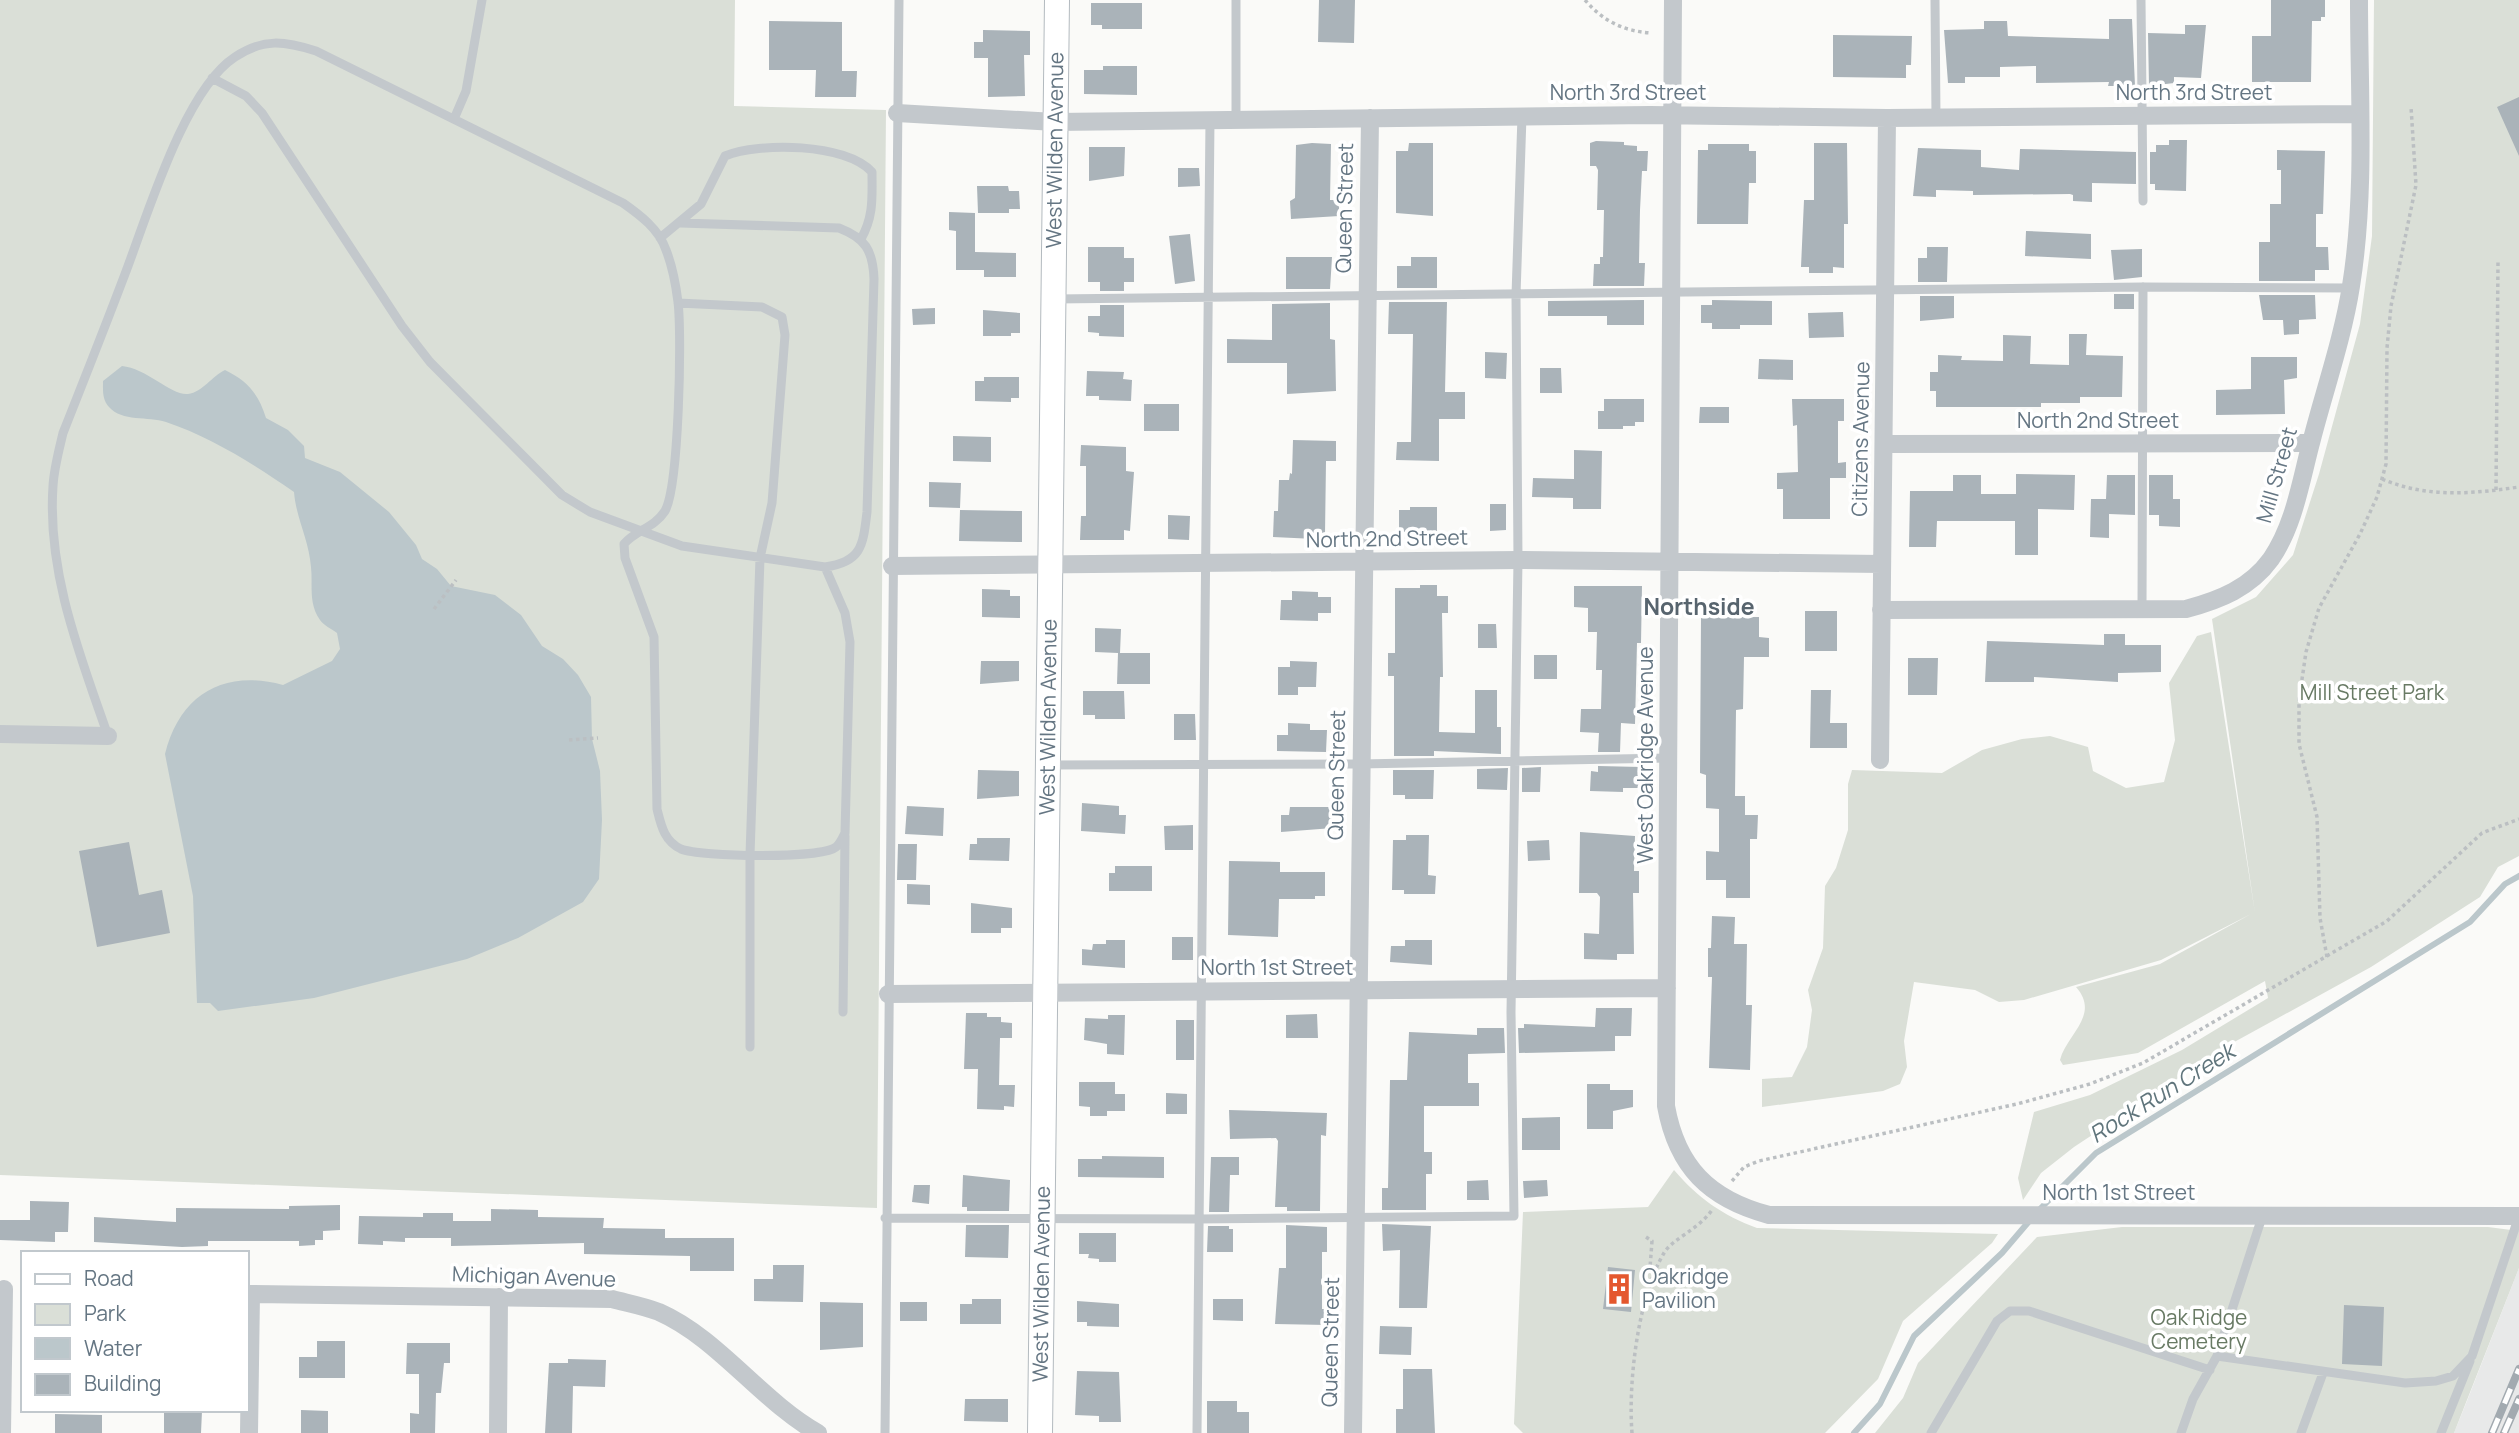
<svg xmlns="http://www.w3.org/2000/svg" width="2519" height="1433" viewBox="0 0 2519 1433" font-family="Manrope,sans-serif">
<rect width="100%" height="100%" fill="#fafaf8"/>
<path fill="#e8e9e9" d="M2519 1268V1433H2454L2467 1401Z"/>
<path fill="#dadfd7" d="M0 0H735L734 106 886 110 877 1208 0 1175Z
M2374 0H2519V856L2498 867 2480 897 2371 967 2227 1046 2074 1147 2041 1173 2023 1200 2018 1178 2034 1112 2090 1095 2182 1050 2268 998 2265 981 2138 1053 2063 1065 2060 1060C2066 1035 2101 1015 2076 987L2160 964 2251 914 2161 960 2024 1000 1999 1002 1975 990 1914 982 1904 1041 1907 1067 1900 1084 1883 1091 1762 1107V1079L1792 1077 1807 1047 1812 1010 1808 990 1823 948 1825 886 1836 868 1848 830V784L1852 770 1942 773 1982 750 2022 739 2050 736 2088 747 2093 771 2126 788 2164 782 2175 740 2169 683 2197 636 2211 632 2255 913 2212 619 2256 597 2293 555 2319 474 2360 324 2372 236Z
M1674 1170C1698 1198 1722 1215 1757 1228L1998 1234 1992 1243 1903 1321 1878 1379 1825 1433H1523L1514 1424 1523 1212 1648 1207Z
M2122 1227H2488L2519 1231V1268L2454 1433H1875L1903 1398 1918 1363 2037 1237Z"/>
<path fill="#bbc7cb" d="M122 366C146 368 172 396 188 394 203 392 212 376 225 370 248 381 259 395 266 418L288 430 304 446 305 458 340 472 389 512 416 545 422 559 437 569 451 586 495 595 521 615 542 646 563 659 578 675 591 697 592 739 600 771 602 820 599 879 583 902 518 938 467 959 314 998 218 1011 210 1003H197L193 896 165 754C180 694 224 669 283 685L332 661 340 649 337 633C332 629 323 625 320 620 308 603 313 585 311 567 309 540 296 518 294 492 255 465 211 437 166 422 148 416 122 422 109 407 102 400 103 390 103 381Z"/>
<g fill="none" stroke-linecap="round" stroke-linejoin="round">
<path stroke="#bbc7cb" stroke-width="6" d="M2038 1211 2096 1153 2470 922 2505 884 2519 876
M1854 1433 1880 1404 1914 1336 2002 1253 2031 1219"/>
</g>
<path fill="#aab3b9" d="M1319 0H1355L1354 43 1318 42Z
M2271 0H2325V17H2321V21H2312L2311 82H2252V36H2271Z
M1091 3H1142V29H1102V25H1091Z
M2109 19H2132L2135 86H2108L2109 82 2036 83V66L2000 67V77H1965V83H1948L1944 30 1984 29V21H2007L2008 36 2109 39Z
M769 21 842 22V71H857L856 97H815L816 70H769Z
M2185 25H2206L2201 78 2174 77V83L2149 86 2148 33 2185 34Z
M983 30 1030 31V55H1024L1025 96 988 97V58H974V42H983Z
M1833 35 1912 36 1911 65H1906V78L1833 77Z
M1103 66H1137V95L1084 94V70H1103Z
M2519 97V156L2497 107Z
M2169 140H2187L2186 191 2155 190V184H2150V152H2156V145H2169Z
M1596 141 1624 142V145L1637 146V151H1648L1647 171H1642L1640 210 1639 263H1645L1644 286H1593L1594 264H1600V257H1603L1604 210H1597L1598 170 1596 166H1590V143Z
M1312 143 1331 144 1330 200H1339V216L1291 219 1290 201 1295 198 1296 145Z
M1409 143H1433V216L1396 213V151H1408Z
M1814 143H1847L1848 224H1844V268L1833 267V273H1809V267H1801L1804 200H1814Z
M1708 144H1749V151H1756V183H1749L1748 224H1697L1698 150H1708Z
M1089 147H1125L1124 176 1089 181Z
M1918 148 1981 150V167L2019 170 2020 149 2136 152V184L2092 183V202L2073 201V195L2070 194 1973 195V191L1936 190V197L1913 196Z
M2277 150 2325 151 2323 214H2316V247H2328L2329 270H2315V281H2259V242H2270V204H2281V170H2277Z
M1178 168H1199L1200 186 1178 187Z
M977 186H1008L1009 191H1019L1020 209H1009V213H978Z
M949 212 975 213V252L1016 253V277H984V270H956V231L949 230Z
M2026 231 2091 234V259L2025 256Z
M1190 234 1195 281 1175 284 1169 236Z
M1088 247H1124V258H1134V282H1124V291H1100V282H1088Z
M1927 247H1948L1947 282H1918V258H1927Z
M2142 249V277L2114 280 2111 250Z
M1286 257H1332L1330 289H1286Z
M1411 257H1437V288H1397V266H1411Z
M2114 294H2134V309H2114Z
M2259 295H2315L2316 319 2299 320V334L2284 335 2283 320H2263Z
M1920 296H1954V318L1920 321Z
M1644 300V325H1607V316H1548V301Z
M1712 300 1772 301V325H1740V329H1712V323H1701V305H1712Z
M1389 302H1447L1445 392H1465V419H1439V461L1396 460 1397 442H1411L1413 334H1388Z
M1330 303V339L1335 340 1336 391 1287 394V363H1227V339L1272 340V304Z
M1100 305H1124V337L1099 336V333L1088 332V316H1100Z
M935 308V324L913 325 912 309Z
M983 310 1020 313V333H1011V336H983Z
M1843 312 1844 337 1809 338 1808 313Z
M2069 334H2087L2086 355 2123 356 2122 397H2080V403H2041V407H1936V391H1930V372H1938V355L1962 356 1961 360 2003 361V335L2031 336 2030 364 2069 365Z
M1485 352 1507 353 1506 379 1485 378Z
M2251 357H2297V378L2284 380 2285 414 2216 415V390L2251 389Z
M1759 359 1793 360V380L1758 379Z
M1540 368H1561L1562 393H1540Z
M1087 371 1124 372 1123 379 1132 380 1131 401 1099 400V396H1086Z
M984 377H1019V398H1011V402L975 401V381H984Z
M1604 399H1644V422H1635V426H1623V429H1598V411H1604Z
M1792 399H1844V421H1838V463L1846 462V478H1830V519H1783V489H1777V473L1798 472 1797 425 1793 426Z
M1144 404H1179V431H1144Z
M1700 407H1729V423H1699Z
M953 436 991 437V462L953 461Z
M1293 440 1336 441V461H1326L1325 534H1315V539L1273 537 1274 511H1278L1279 480H1289L1290 473 1292 474Z
M1081 445 1126 447V471L1134 472 1130 531 1124 530V540H1080L1081 516H1086V466H1080Z
M1574 450 1602 451 1601 509H1573V498L1532 497 1533 478 1574 479Z
M2016 474 2075 475 2074 510 2038 509V555H2015V521H1937L1936 547H1909L1910 491H1953V475H1981V494H2016Z
M2107 475H2135V515L2109 514V538L2090 537 2091 499H2106Z
M2149 475H2173V499H2180V527L2159 526V515H2149Z
M929 482 961 483 960 508 929 507Z
M1490 504H1506V530L1490 531Z
M1410 507H1437V532H1399V510H1410Z
M960 510 1022 511V542L959 541Z
M1168 515 1190 516 1189 540 1168 539Z
M1420 585H1437V596H1448V613H1442L1443 677H1440L1439 732 1475 733V690H1497V727H1501V754L1434 751V756H1394V676H1388V653H1395V588H1420Z
M1574 586H1642L1641 643H1637L1635 724 1621 723 1620 752H1598L1599 733 1580 732 1581 709H1601L1602 670H1596L1597 632H1588V608L1574 607Z
M982 589 1010 590V596H1020V618L982 617Z
M1292 591 1318 592V597H1331V613H1318V621L1280 620 1281 600H1292Z
M1805 611H1837V651H1805Z
M1701 617H1759V637L1769 638V657H1744L1743 709 1736 710 1735 796H1745V815H1758L1757 839H1750V898H1726V880H1706V851L1719 852V809L1706 808V775L1700 773Z
M1478 624H1496L1497 648H1478Z
M1095 628 1121 629 1120 653H1150V684H1117L1118 653 1095 652Z
M2104 634H2125V645H2161V672L2118 673V682L2034 677V682H1985L1987 641 2104 645Z
M1534 655H1557V679H1534Z
M1908 658H1938L1937 695H1908Z
M981 661H1019V681L980 684Z
M1290 661 1317 662 1316 687H1298V695H1278V667H1290Z
M1811 690H1831L1830 723H1847V748H1810Z
M1083 691H1124L1125 719H1095V715H1083Z
M1174 714H1195L1196 740H1174Z
M1288 723 1310 724V730H1327L1326 752 1277 751V735H1288Z
M1598 766 1641 767 1640 788H1623V792L1590 791 1591 771 1598 772Z
M1541 767 1540 792H1522V768Z
M1508 768 1507 790 1477 789V769Z
M978 770 1019 771V796L977 799Z
M1393 770H1434L1433 799H1405V795H1393Z
M1082 803 1119 806V815H1126L1125 834 1081 831Z
M907 806 944 808 943 836 905 834Z
M1290 807H1333V828L1281 832V815H1289Z
M1193 825V850H1165L1164 826Z
M1580 832 1635 836 1634 871H1639V893H1633L1634 954H1617V960L1584 959V933L1599 934 1600 897 1597 893H1579Z
M1406 835H1429L1428 875 1436 876 1435 894H1404V890H1392L1393 840H1406Z
M977 838H1010L1009 861 969 860 970 844H977Z
M1549 840 1550 860 1528 861 1527 841Z
M129 842 139 895 162 890 170 933 97 947 79 851Z
M898 844H917L916 880H897Z
M1229 861 1280 862V872H1325V896H1315V899H1279L1278 937 1228 935Z
M1115 866H1152V891H1109V873H1115Z
M907 884 930 885V905L907 904Z
M971 903 1012 908V928H1001V933H971Z
M1712 916 1735 917 1734 944H1747L1746 1005H1752L1750 1070 1709 1068 1712 977H1708V948H1711Z
M1172 937H1193V960H1172Z
M1106 940H1125V968L1082 965V949L1092 950 1093 944H1106Z
M1405 940H1432V965L1390 962 1391 946H1405Z
M1596 1008H1632L1631 1036H1615V1051L1519 1053 1518 1028H1524V1024L1595 1027Z
M966 1013H987V1017H1001V1022L1012 1023V1038H1000L999 1085H1015L1014 1107 1004 1106V1110L977 1109 978 1069H964Z
M1317 1014 1318 1038H1286V1015Z
M1108 1015H1125L1124 1055 1107 1054V1044L1084 1040 1085 1018 1108 1019Z
M1176 1020H1194V1060H1176Z
M1477 1028H1504L1505 1053 1468 1054V1083H1479V1106H1424V1152H1432V1174H1426V1210H1382V1188H1388L1390 1080H1407L1409 1032 1477 1035Z
M1079 1082H1115V1094H1125V1111H1107V1116H1090V1107L1079 1106Z
M1587 1084H1610V1090H1633V1107L1613 1111V1129H1587Z
M1166 1093 1187 1094V1114H1166Z
M1229 1110 1327 1113 1326 1136 1321 1135 1320 1211H1287V1207H1275L1278 1141 1276 1138 1230 1139Z
M1560 1117V1150H1522V1118Z
M1102 1156 1164 1157V1178L1078 1177V1159H1102Z
M1211 1157H1239V1175H1230L1229 1212H1209Z
M963 1175 1010 1180 1009 1211H967V1207H962Z
M1488 1180 1489 1200H1467V1181Z
M1547 1180 1548 1196 1524 1198 1523 1181Z
M914 1185H930L929 1204 912 1202Z
M30 1201 69 1202 68 1232H55V1242L0 1240V1220H30Z
M340 1205V1230L323 1231V1240H315V1245L299 1246V1241H208V1246L182 1247 94 1242V1217L176 1222V1208L289 1209V1206Z
M491 1209 538 1210V1217L604 1218 603 1228 665 1229V1238H734V1271H690V1256L584 1254V1243L451 1246V1238H405V1242L383 1241V1245L358 1244 359 1216 423 1217V1213H453V1221H491Z
M1382 1224 1431 1226 1427 1308H1399L1400 1250 1383 1251Z
M966 1225H1009L1008 1258 965 1257Z
M1286 1225 1327 1227V1252H1322V1309H1327V1325L1275 1324 1279 1268H1286Z
M1208 1226H1229V1229H1233V1252H1207Z
M1079 1233H1116V1262H1099V1259L1088 1258 1089 1254H1079Z
M773 1265H804L803 1302 754 1301V1279H773Z
M1608 1267 1635 1270 1631 1312 1603 1309Z
M972 1299H1001V1324H960V1304H972Z
M1213 1299H1243V1321L1213 1320Z
M1077 1301 1119 1304V1327L1087 1326V1322H1077Z
M820 1302 863 1303V1347L820 1350Z
M900 1302H927V1321H900Z
M2344 1305 2384 1307 2382 1366 2342 1364Z
M1380 1326 1412 1327 1411 1355 1379 1354Z
M317 1341H345V1378H299V1357H317Z
M407 1343H450V1363H444L441 1393H436L435 1433H410V1413L419 1414V1374H406Z
M568 1359 606 1360 605 1387 573 1386 572 1433H545L549 1363H568Z
M1403 1369H1432L1435 1433H1396V1409H1403Z
M1077 1371 1119 1372 1121 1422H1099V1416L1075 1415Z
M965 1399H1008V1422L964 1421Z
M1207 1401H1237V1412H1249V1433H1207Z
M164 1410 202 1411 201 1433H164Z
M301 1410 328 1411V1433H301Z
M55 1414 102 1415V1433H55Z"/>
<g fill="none" stroke-linecap="round" stroke-linejoin="round">
<defs>
<g id="secondary">
<path id="s1" d="M1040 1433 1057 0"/>
</g>
</defs>
<use href="#secondary" stroke="#b3babf" stroke-width="26"/>
<path stroke="#bbbfc2" stroke-width="3.5" stroke-dasharray="3.5 3.5" stroke-linecap="butt" d="M1585 0C1603 21 1623 31 1651 33
M2382 479C2427 498 2471 494 2519 487
M2496 490 2498 262
M434 609 456 580
M569 740 598 738
M2327 957 2320 918 2317 817 2299 744V700L2306 652 2319 608 2360 534 2377 497 2386 464 2387 348 2391 306 2416 185 2411 107
M1732 1181 1744 1167 1759 1161 2017 1104 2090 1084 2143 1063 2387 921 2482 833 2519 819
M1646 1237 1652 1241 1650 1268 1656 1271
M1632 1433C1628 1382 1638 1297 1664 1253 1672 1239 1698 1230 1712 1210"/>
<path stroke="#c3c8cc" stroke-width="9" d="M1236 0V120
M1935 0 1936 117
M2141 0 2143 201
M212 78 246 96 262 113 402 326 430 362 562 495 590 512 682 546 825 567C862 562 863 545 867 512L874 279C873 250 865 238 839 228L681 223
M454 119 466 91 482 0
M660 238 701 204 725 156C759 142 846 143 872 172 872 197 874 216 861 239
M1055 299 2143 287 2351 288
M678 303 762 307 782 317 785 335 772 503 760 558 750 855V1047
M2142 610 2143 287
M108 736C80 655 47 573 53 486 54 468 59 450 63 433 84 380 105 327 125 274 147 217 184 90 235 57 264 38 284 41 316 51L623 203C640 215 659 229 666 250 672 265 676 286 678 302 682 335 679 486 665 511 654 528 636 530 624 544L625 558 654 637 657 809C661 825 664 841 681 849 700 857 822 859 836 847 840 844 843 837 845 833L850 642 845 613 825 567
M1049 765 1360 764 1669 758
M843 1012 845 836
M885 1218 1199 1219 1514 1216 1511 1012 1518 560 1516 295 1522 116
M2217 1356 2405 1383 2436 1381 2453 1376 2472 1356 2519 1216
M885 1433 899 0
M1197 1433 1210 120
M1931 1433 1997 1321 2010 1311H2029L2210 1370
M2181 1433 2193 1399 2217 1356 2262 1217
M2301 1433 2323 1373
M2441 1433 2470 1361"/>
<path stroke="#c3c8cc" stroke-width="18" d="M1673 0 1666 1106C1677 1167 1709 1199 1769 1215L2519 1216
M897 113 1055 122 1650 115 1887 118 2359 114
M1885 444 2311 443
M892 566 1518 560 1882 564
M1881 610 2186 609C2220 600 2250 588 2271 559 2295 524 2301 479 2312 439 2325 389 2343 337 2351 286 2366 192 2359 94 2359 0
M0 734 108 736
M1880 760 1887 118
M888 994 1667 988
M247 1294 612 1299C627 1303 644 1306 659 1312 718 1338 761 1401 818 1433
M2 1433 4 1289
M249 1433 251 1294
M498 1433 499 1297
M1353 1433 1370 118"/>
<use href="#secondary" stroke="#fff" stroke-width="24"/>
<defs>
<path id="rail" d="M2492 1433 2519 1369
M2504 1433 2519 1399"/>
</defs>
<use href="#rail" stroke="#a2aab0" stroke-width="8"/>
<use href="#rail" stroke="#fff" stroke-width="5" stroke-dasharray="16" stroke-linecap="butt"/>
</g>
<defs>
<symbol id="building-bare" viewBox="-9 -9 18 18"><path d="M-4-6H4V6H1V3H-1V6H-4ZM-2.5-4.3h1.7v1.8h-1.7ZM.8-4.3h1.7v1.8H.8ZM-2.5-1h1.7V.8h-1.7ZM.8-1h1.7V.8H.8Z" fill="#e4572e" stroke="#fff" stroke-width="2.5" paint-order="stroke"/></symbol>
</defs>
<g fill-rule="evenodd">
<use href="#building-bare" x="1597" y="1267" width="44" height="44"/>
</g>
<g text-anchor="middle" stroke-width="7" stroke-linejoin="round" paint-order="stroke">
<g font-size="21" fill="#657683" stroke="#fff">
<text x="1628" y="100">North 3rd Street</text>
<text x="2194" y="100">North 3rd Street</text>
<text dy="7" stroke="none"><textPath href="#s1" startOffset="1283">West Wilden Avenue</textPath></text>
<text transform="translate(1345 208) rotate(-89)" y="7">Queen Street</text>
<text x="2098" y="428">North 2nd Street</text>
<text transform="translate(1861 439) rotate(-89)" y="7">Citizens Avenue</text>
<text transform="translate(2277 475) rotate(-74)" y="7">Mill Street</text>
<text transform="translate(1387 539) rotate(-1)" y="7">North 2nd Street</text>
<text dy="7" stroke="none"><textPath href="#s1" startOffset="716">West Wilden Avenue</textPath></text>
<text transform="translate(1646 755) rotate(-90)" y="7">West Oakridge Avenue</text>
<text transform="translate(1337 775) rotate(-89)" y="7">Queen Street</text>
<text x="1277" y="975">North 1st Street</text>
<text x="2119" y="1200">North 1st Street</text>
<text transform="translate(534 1277) rotate(2)" y="7">Michigan Avenue</text>
<text dy="7" stroke="none"><textPath href="#s1" startOffset="149">West Wilden Avenue</textPath></text>
<text transform="translate(1331 1342) rotate(-89)" y="7">Queen Street</text>
</g>
<g font-size="21" fill="#687a64" stroke="#fff">
<text x="2372" y="700">Mill Street Park</text>
<text x="2199" y="1325">Oak Ridge<tspan x="2199" dy="24">Cemetery</tspan></text>
</g>
<g font-size="21" fill="#657683" stroke="#fff" text-anchor="start">
<text x="1642" y="1284">Oakridge<tspan x="1642" dy="24">Pavilion</tspan></text>
</g>
<g font-size="23" font-weight="bold" fill="#57646e" stroke="#fff">
<text x="1699" y="615">Northside</text>
</g>
<g font-size="23" font-style="italic" fill="#60757c" stroke="#fff">
<text transform="translate(2162 1093) rotate(-32)" y="8">Rock Run Creek</text>
</g>
</g>
<rect x="21" y="1251" width="228" height="161" fill="#ffffff" stroke="#c1c8cd" stroke-width="2"/>
<rect x="35" y="1274" width="35" height="10" fill="#ffffff" stroke="#c1c8cd" stroke-width="2"/>
<text x="84" y="1286" font-size="21" fill="#657683">Road</text>
<rect x="35" y="1304" width="35" height="21" fill="#dadfd7" stroke="#c1c8cd" stroke-width="2"/>
<text x="84" y="1321" font-size="21" fill="#657683">Park</text>
<rect x="35" y="1338" width="35" height="21" fill="#bbc7cb" stroke="#c1c8cd" stroke-width="2"/>
<text x="84" y="1356" font-size="21" fill="#657683">Water</text>
<rect x="35" y="1374" width="35" height="21" fill="#aab3b9" stroke="#c1c8cd" stroke-width="2"/>
<text x="84" y="1391" font-size="21" fill="#657683">Building</text>
</svg>
